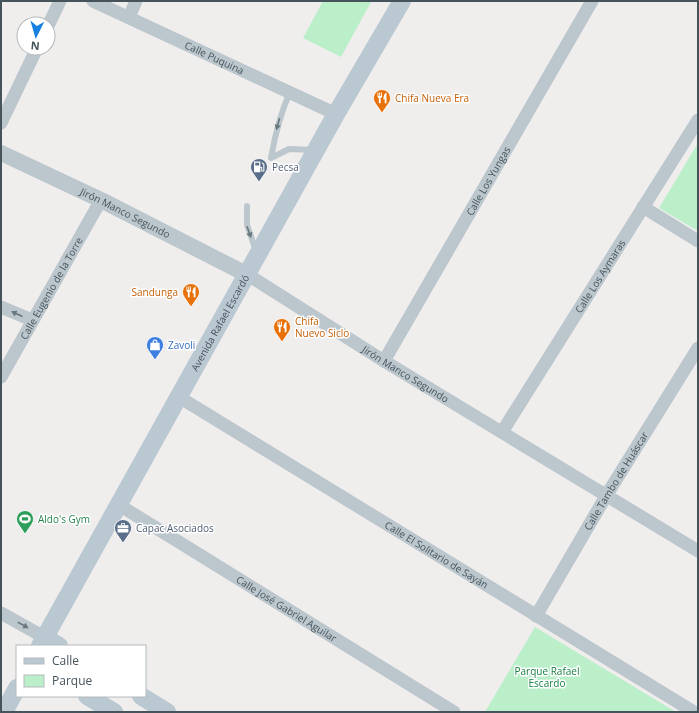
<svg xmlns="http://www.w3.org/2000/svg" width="699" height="713" viewBox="0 0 699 713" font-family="'Open Sans',sans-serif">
<rect width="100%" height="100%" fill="#f0eded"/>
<path fill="#baefca" d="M323 1 371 2 341 57 303 38Z
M698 143V231L659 208Z
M535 627 676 712H485Z"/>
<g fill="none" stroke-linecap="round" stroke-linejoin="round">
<path stroke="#bbc6cd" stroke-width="6" d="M271 158C275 135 280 114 290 92
M271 158 289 149 313 150
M247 206V225L256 251"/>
<g stroke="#bbc6cd" stroke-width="13">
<path id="s1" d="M93 1 336 114"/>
<path d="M129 17 136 1"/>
<path d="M48 26 60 1"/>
<path d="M1 123 37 48"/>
<path d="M643 207 698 241"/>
<path id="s2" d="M248 275 384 361 698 551"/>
<path d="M1 307 32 320"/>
<path id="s3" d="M384 361 592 1"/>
<path id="s4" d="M1 377 101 200"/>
<path id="s5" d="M179 397 694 712"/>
<path id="s6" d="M502 432 698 120"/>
<path id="s7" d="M119 505 454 712"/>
<path d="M1 613 44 637"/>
<path id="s8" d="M536 616 606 496 698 348"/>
</g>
<path stroke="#bbc6cd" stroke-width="16" id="s9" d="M1 153 101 200 248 275"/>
<g stroke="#bac8d2" stroke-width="18">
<path d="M44 637 59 646"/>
<path id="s10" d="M40 646 336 114 402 1"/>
<path d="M87 696 114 712"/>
<path d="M141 696 167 712"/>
<path d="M4 712 17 688"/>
</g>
</g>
<defs><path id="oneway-solid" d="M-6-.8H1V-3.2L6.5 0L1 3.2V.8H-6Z"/></defs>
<g fill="#68767d">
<use href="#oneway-solid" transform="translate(278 124) rotate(105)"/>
<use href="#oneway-solid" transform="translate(249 232) rotate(70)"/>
<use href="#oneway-solid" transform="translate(17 314) rotate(-156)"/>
<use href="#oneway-solid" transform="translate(23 625) rotate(29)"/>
</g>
<defs>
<symbol id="restaurant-pin" viewBox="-11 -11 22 30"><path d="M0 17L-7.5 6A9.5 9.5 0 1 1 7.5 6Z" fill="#e8710a" stroke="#fff"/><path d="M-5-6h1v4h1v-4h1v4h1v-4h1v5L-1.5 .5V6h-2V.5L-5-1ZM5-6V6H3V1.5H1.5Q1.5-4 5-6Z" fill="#fff"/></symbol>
<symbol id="fuel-pin" viewBox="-11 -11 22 30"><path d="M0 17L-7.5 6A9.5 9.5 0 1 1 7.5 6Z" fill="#5c6f8a" stroke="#fff"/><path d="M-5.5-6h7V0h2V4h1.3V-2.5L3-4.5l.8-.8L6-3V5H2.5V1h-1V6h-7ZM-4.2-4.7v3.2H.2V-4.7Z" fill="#fff"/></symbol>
<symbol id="shop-pin" viewBox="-11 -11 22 30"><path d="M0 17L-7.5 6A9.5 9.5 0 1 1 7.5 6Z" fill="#3f7fe0" stroke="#fff"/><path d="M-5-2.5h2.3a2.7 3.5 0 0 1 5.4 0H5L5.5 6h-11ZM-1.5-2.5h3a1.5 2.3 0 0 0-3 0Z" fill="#fff"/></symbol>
<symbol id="stadium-pin" viewBox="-11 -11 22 30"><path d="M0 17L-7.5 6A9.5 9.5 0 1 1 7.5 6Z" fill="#2e9e5b" stroke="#fff"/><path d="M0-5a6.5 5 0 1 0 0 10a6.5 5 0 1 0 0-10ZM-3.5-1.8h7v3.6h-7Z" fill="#fff"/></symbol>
<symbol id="office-pin" viewBox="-11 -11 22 30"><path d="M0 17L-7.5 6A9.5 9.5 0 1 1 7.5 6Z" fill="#5c6f8a" stroke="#fff"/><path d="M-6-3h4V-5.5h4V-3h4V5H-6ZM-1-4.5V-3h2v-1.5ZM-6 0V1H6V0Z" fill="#fff"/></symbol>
</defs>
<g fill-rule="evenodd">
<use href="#restaurant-pin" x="372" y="88" width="20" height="27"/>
<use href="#fuel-pin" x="249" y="157" width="20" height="27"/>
<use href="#restaurant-pin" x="181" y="282" width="20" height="27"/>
<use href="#restaurant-pin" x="272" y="317" width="20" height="27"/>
<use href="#shop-pin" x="145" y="335" width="20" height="27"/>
<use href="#stadium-pin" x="15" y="509" width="20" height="27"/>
<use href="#office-pin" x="113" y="518" width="20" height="27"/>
</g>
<g text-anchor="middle" stroke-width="3" stroke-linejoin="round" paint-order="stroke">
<g font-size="10" fill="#45535b" stroke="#fff">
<text dy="4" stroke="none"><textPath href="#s1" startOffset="134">Calle Puquina</textPath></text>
<text dy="4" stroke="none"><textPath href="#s3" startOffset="208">Calle Los Yungas</textPath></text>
<text dy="4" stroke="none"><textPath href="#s9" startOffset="138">Jirón Manco Segundo</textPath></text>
<text dy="4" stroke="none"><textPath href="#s6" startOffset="184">Calle Los Aymaras</textPath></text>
<text dy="4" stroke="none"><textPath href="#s4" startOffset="102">Calle Eugenio de la Torre</textPath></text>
<text dy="4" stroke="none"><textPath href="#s10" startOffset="370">Avenida Rafael Escardó</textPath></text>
<text dy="4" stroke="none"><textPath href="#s2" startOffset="186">Jirón Manco Segundo</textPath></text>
<text dy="4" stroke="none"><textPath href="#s8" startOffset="157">Calle Tambo de Huáscar</textPath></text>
<text dy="4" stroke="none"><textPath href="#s5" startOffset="302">Calle El Solitario de Sayán</textPath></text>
<text dy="4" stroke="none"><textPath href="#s7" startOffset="197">Calle José Gabriel Aguilar</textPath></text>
</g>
<g font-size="10" fill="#c56008" stroke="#fff" text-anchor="start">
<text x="395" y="102">Chifa Nueva Era</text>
<text x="178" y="296" text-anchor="end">Sandunga</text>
<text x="295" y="325">Chifa<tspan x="295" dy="12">Nuevo Siclo</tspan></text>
</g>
<g font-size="10" fill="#4e5e75" stroke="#fff" text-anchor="start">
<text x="272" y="171">Pecsa</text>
<text x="136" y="532">Capac Asociados</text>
</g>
<g font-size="10" fill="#366cbe" stroke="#fff" text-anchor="start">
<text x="168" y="349">Zavoli</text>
</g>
<g font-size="10" fill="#27864d" stroke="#fff" text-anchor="start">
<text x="38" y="523">Aldo's Gym</text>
</g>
<g font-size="10" fill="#157d40" stroke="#fff">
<text x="547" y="675">Parque Rafael<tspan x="547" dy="12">Escardo</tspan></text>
</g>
</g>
<rect width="699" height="713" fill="none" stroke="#45535b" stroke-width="4"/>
<rect x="16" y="645" width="130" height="52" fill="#ffffff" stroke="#b5babd"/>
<rect x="24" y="658" width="20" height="6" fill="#bac8d2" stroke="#b5babd"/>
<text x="52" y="665" font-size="12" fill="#45535b">Calle</text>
<rect x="24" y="675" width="20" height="12" fill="#baefca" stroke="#b5babd"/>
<text x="52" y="685" font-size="12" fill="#45535b">Parque</text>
<g transform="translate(36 36) rotate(185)"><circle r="19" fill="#ffffff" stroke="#b5babd"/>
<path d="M0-3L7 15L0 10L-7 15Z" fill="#1780e0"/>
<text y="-6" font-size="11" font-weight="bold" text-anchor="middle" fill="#45535b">N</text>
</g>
</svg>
